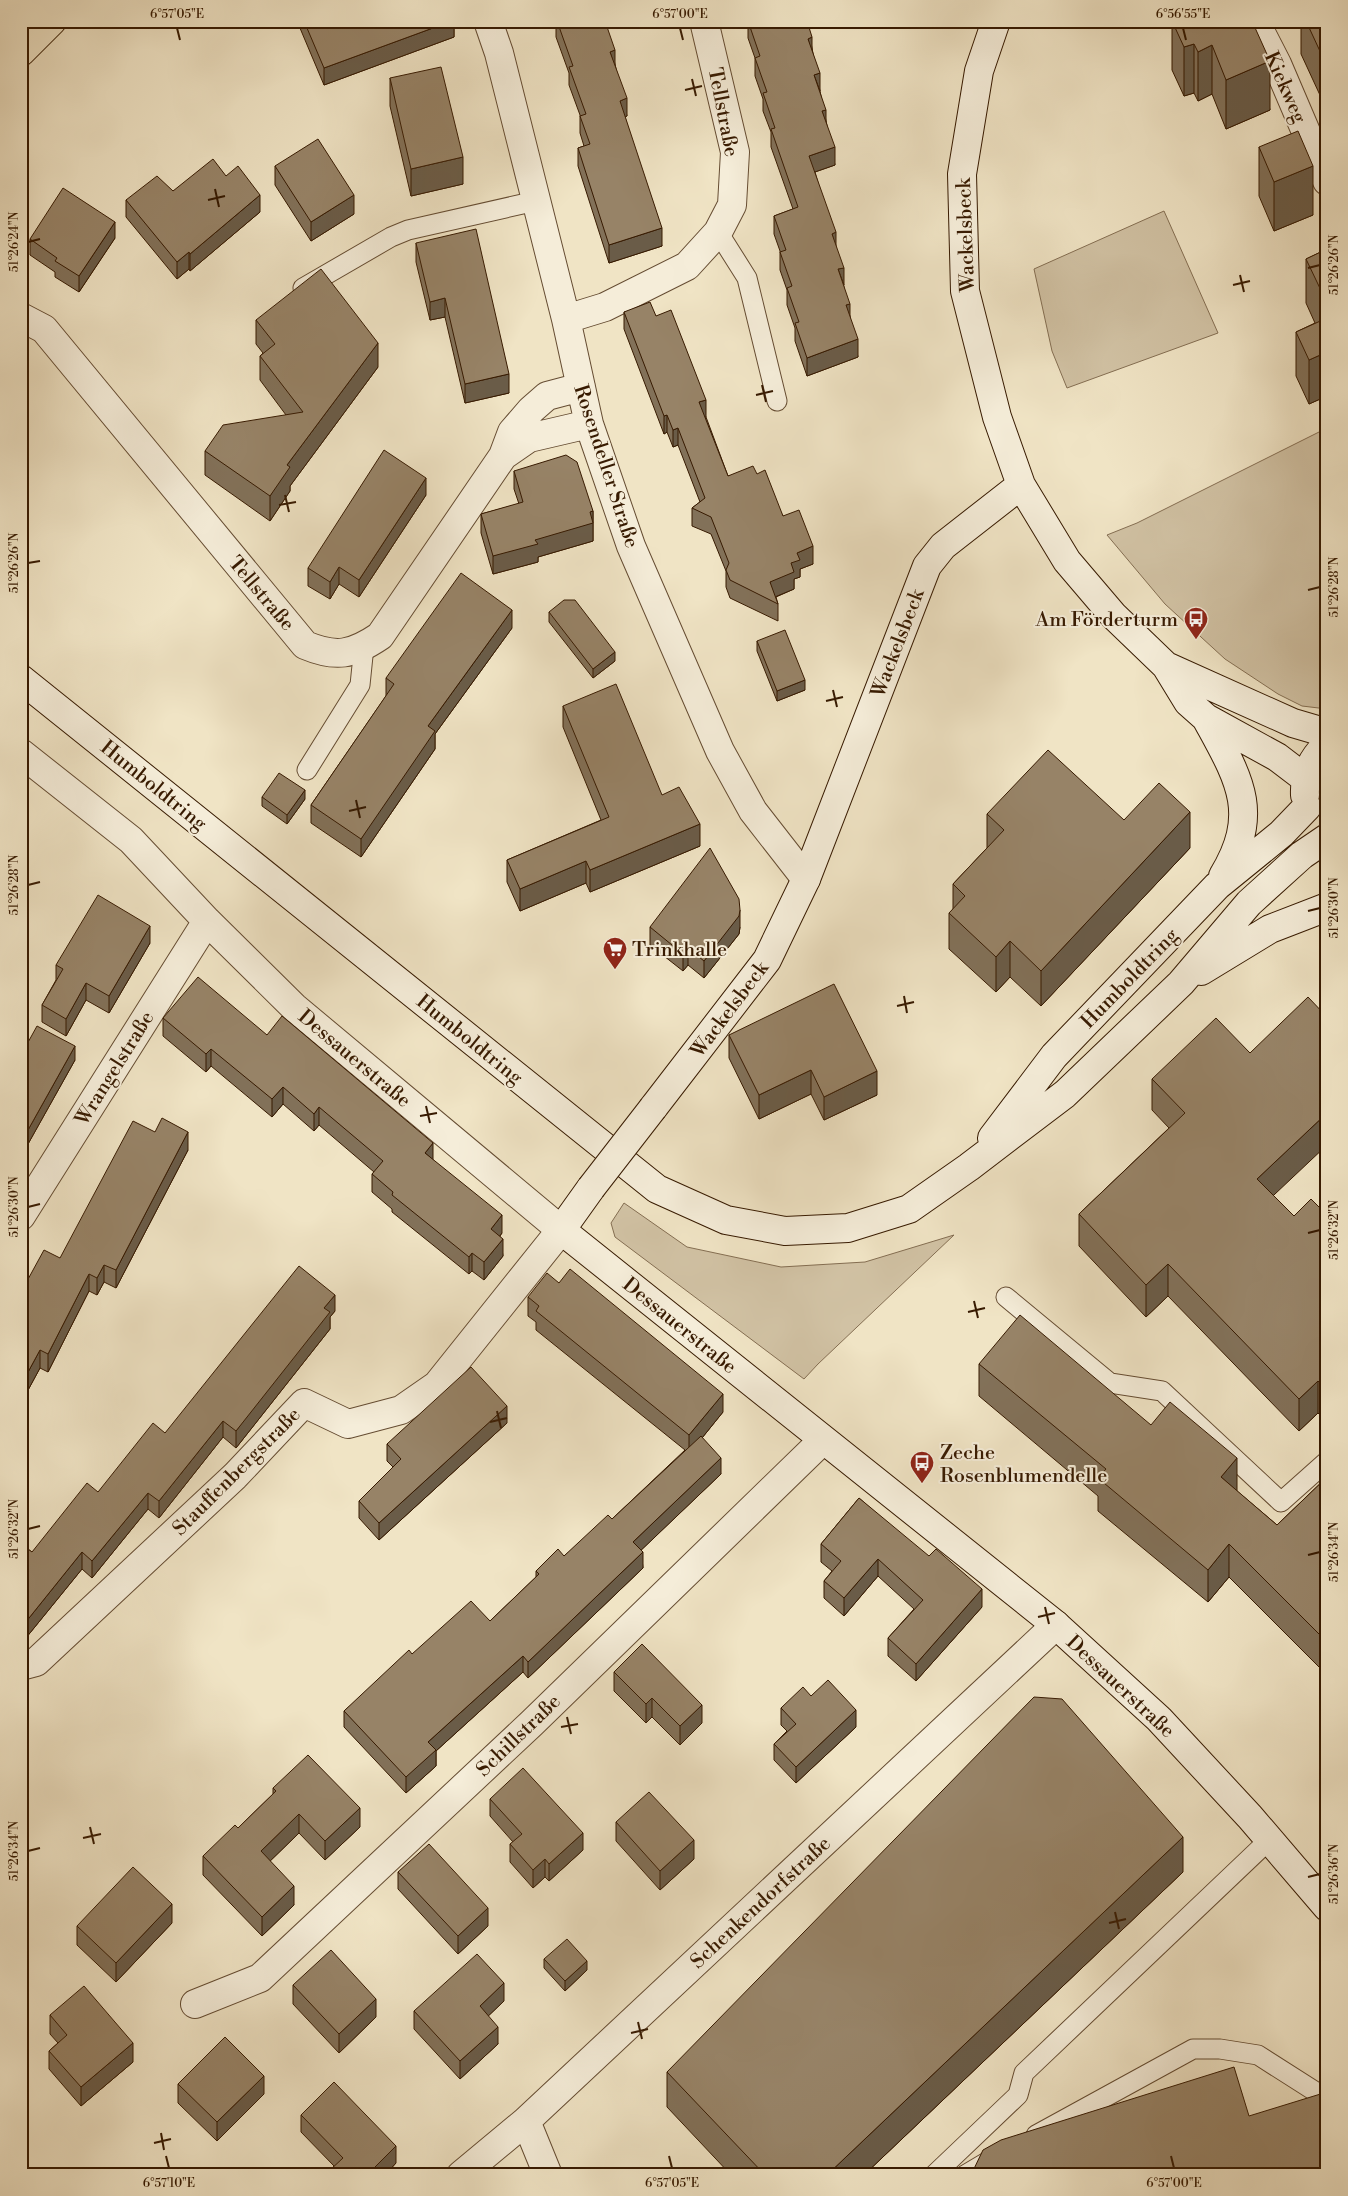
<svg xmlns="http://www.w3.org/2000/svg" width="1348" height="2196" viewBox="0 0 1348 2196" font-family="'Libre Bodoni',serif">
<rect width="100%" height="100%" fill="#f0e4c5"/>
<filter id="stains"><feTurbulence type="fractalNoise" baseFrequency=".004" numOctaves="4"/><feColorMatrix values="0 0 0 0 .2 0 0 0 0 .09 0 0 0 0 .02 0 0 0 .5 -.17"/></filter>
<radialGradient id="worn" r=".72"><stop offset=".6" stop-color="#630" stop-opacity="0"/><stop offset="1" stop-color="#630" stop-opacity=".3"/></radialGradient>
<path fill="#d1c2a4" stroke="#846e52" d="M1164 211 1218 333 1067 388 1052 351 1034 269Z
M1327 428V709L1302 706 1278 694 1225 659 1165 604 1107 535 1137 523Z
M624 1203 687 1247 781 1267 865 1262 954 1235 818 1364 804 1379 615 1237 611 1223Z"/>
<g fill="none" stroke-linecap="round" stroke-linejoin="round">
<defs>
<path id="lane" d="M718 232 747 278 777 401
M303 288 391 237 408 230 536 201
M307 770 360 685 364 646
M1006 1297 1110 1383 1162 1391 1281 1502 1327 1461
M1036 2135 1193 2049H1220L1258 2055 1327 2099
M934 2175 1018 2095 1024 2073 1269 1840
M965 2175 997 2156"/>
<path id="street" d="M488 21 499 53 566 319 589 424 631 546 720 751 753 811 806 879
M1255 21 1277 64 1327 181
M21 317 44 329 305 645C336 658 352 655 380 636L503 456
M566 319 605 307 687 266 718 232 732 205 735 152 704 21
M581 387 547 396 531 410 512 432 503 456 529 438 589 424
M21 753 131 840 207 921 294 1007 561 1230 437 1385 401 1410 348 1424 304 1403 235 1476 36 1662 21 1666
M21 1216 207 921
M195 2004 260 1978 532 1723 823 1440
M526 2121 548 2175
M461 2175 526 2121 1056 1625"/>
<path id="secondary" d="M996 21 979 71 962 174 965 291 997 417 1021 485 1067 561 1113 615 1166 666 1188 702 1206 718 1277 757 1306 779
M1166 666 1293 723 1327 733
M21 679 657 1189 726 1220 785 1231 848 1228 909 1209 969 1167 1065 1094 1181 983 1249 903 1302 855 1327 838
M1206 718C1238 777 1262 812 1223 876
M1305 795C1304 774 1312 759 1327 744
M1201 971 1270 929 1327 907
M653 1108 767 960 806 879 927 566 943 546 1021 485
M992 1138 1054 1056 1217 886 1281 834 1307 807
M591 1188 561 1230 1056 1625 1159 1719 1250 1817 1327 1907"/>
<path id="highway" d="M21 52 52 21"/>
</defs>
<use href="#lane" stroke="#654c32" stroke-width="21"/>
<use href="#street" stroke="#654c32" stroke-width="30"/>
<use href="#secondary" stroke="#371a01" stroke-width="30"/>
<use href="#highway" stroke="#371a01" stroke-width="30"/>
<use href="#lane" stroke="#f5edd9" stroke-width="19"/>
<use href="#street" stroke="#f5edd9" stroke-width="28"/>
<use href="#secondary" stroke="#f5edd9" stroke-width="28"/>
<use href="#highway" stroke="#f0e4c5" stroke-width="28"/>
<defs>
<path id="secondary-bridge" d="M591 1188 653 1108"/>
</defs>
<use href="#secondary-bridge" stroke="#371a01" stroke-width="30" stroke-linecap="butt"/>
<use href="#secondary-bridge" stroke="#f5edd9" stroke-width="28"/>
</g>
<path fill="#827159" stroke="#371a01" d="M297 21H454V37L324 85Z
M556 21H605L627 116 625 117 662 246 609 263 578 166V148L584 146 580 133V115L569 85V73L556 37Z
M748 21H807L820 91 835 165 815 172 836 247 858 357 807 376 795 341V328L787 305V290L780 270V251L774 234V216L793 209 771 147V132L763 111V99L755 76V58L748 38Z
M1172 21H1252L1270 110 1226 129 1212 94 1198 101 1194 93 1184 96 1172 70Z
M1301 21H1327L1325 106 1301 54Z
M390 78 463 184 411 196 390 106Z
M1259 147 1313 215 1274 231 1259 196Z
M275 166 354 214 311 241 275 185Z
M226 176 260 212 190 271 189 269 177 279 126 217V200L173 191Z
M115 238 79 292 55 277V272L30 255V239Z
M416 243 509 393 465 403 445 317 430 320 416 262Z
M1327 249V396L1309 404 1296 376V332L1315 323 1306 303V259Z
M624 312 656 316 706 417 728 476 757 474 813 564 800 569V577L794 579V589L776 597 778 604V621L730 598 726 587V571L711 534 692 526V508L700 502 678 445 673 447 667 432 664 434 624 329Z
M256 320 378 367 290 486V491L270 521 205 475V451L286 415 260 380V356L263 353 256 344Z
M514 471 593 511V541L538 557V562L493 574 481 533V514L519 504 514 489Z
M426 495 359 597 339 584 330 599 308 586V568Z
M549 612 615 661 593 678 549 622Z
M512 628 435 734V749L361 857 311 823V805L386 696V678Z
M757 641 805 690 777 701 757 651Z
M563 706 700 846 590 892 586 883 520 911 507 882V860L601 820 563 727Z
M262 797 305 799 287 824 262 806Z
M987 814 1124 820 1190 848 1041 1006 1010 977 996 992 949 949V913L953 909V884L987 848Z
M650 927H740L739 934 704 978 688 965 683 971 650 945Z
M150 943 109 1013 86 1000 66 1036 42 1022V1005L56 980V965Z
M163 1018 267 1035 433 1160 502 1233 500 1236 503 1256 484 1280 472 1271 469 1274 392 1212V1209L372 1192V1174L374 1172 319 1125 314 1131 283 1104 272 1117 211 1066 206 1072 163 1036Z
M729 1035 877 1095 824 1120 811 1094 759 1119 729 1058Z
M21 1055 75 1060 28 1144 21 1140Z
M1152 1079 1294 1216 1327 1215V1422L1318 1413 1299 1431 1168 1296 1146 1317 1079 1246V1214L1169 1128 1152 1110Z
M188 1150 116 1288 104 1282 97 1295 89 1291 48 1372 40 1368 21 1403V1292Z
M528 1297 723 1412 702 1438 721 1474 641 1550 643 1568 528 1678 523 1672 436 1751V1766L406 1793 344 1727V1711L412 1654 490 1621 536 1577V1571L564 1556 612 1519 685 1450 536 1330V1322L528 1316Z
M335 1311 330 1317V1329L236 1448 223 1437 159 1518 148 1509 92 1578 82 1569 21 1644V1544L32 1552 98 1492 165 1433Z
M979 1364 1151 1425 1237 1491 1277 1525 1327 1477V1675L1229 1577 1208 1602 1098 1511V1496L979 1396Z
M507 1423 379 1540 359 1518V1501L393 1467 387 1461V1444Z
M859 1498 982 1607 916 1681 888 1656V1638L914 1609 878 1576 844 1616 824 1598V1581L832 1571 821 1562V1544Z
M614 1672 702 1723 680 1745 652 1717 646 1723 614 1691Z
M811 1696 856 1727 796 1783 774 1760V1744L787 1731 781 1725V1708Z
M273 1788 360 1827 325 1860 299 1833 270 1861 294 1905 262 1936 203 1875V1856L238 1828 273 1794Z
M490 1799 583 1850 549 1881 545 1877 533 1888 510 1862V1844L513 1842 490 1816Z
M616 1822 694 1859 660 1890 616 1841Z
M398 1872 488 1926 458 1954 398 1889Z
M1183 1872 864 2175H731L667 2107V2072Z
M172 1923 116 1982 77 1945V1926Z
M544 1959 587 1970 565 1991 544 1968Z
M293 1985 376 2017 339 2053 293 2004Z
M504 2001 488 2016 498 2044 460 2079 414 2029V2011Z
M50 2015 133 2062 81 2106 49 2069V2051L58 2043 50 2034Z
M178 2084 264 2094 217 2141 178 2103Z
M301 2115 396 2163 385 2175H329V2171L334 2166 301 2132Z"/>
<path fill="#6a5c48" stroke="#371a01" d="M452 21H454V37L324 85V68Z
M812 37V55L808 39Z
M1194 44V93L1184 96V47Z
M1212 45V94L1198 101V52Z
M615 50V68L610 52Z
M1270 61V110L1226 129V80Z
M1327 61V105L1325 106V62Z
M820 73V91L814 75Z
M627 98V116L620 119V101Z
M826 110V127L822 111Z
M835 147V165L809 174V156Z
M463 157V184L411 196V169Z
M1313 166V215L1274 231V182Z
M260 195V212L190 271V254Z
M354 195V214L311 241V222Z
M115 222V238L79 292V276Z
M662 228V246L609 263V245Z
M836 232V250L832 234Z
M189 252V269L177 279V262Z
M844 268V285L838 269Z
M445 298V317L430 320V302Z
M850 304V322L846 305Z
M858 339V357L807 376V358Z
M378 343V367L290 486V491L270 521V496L287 465Z
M1327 352V396L1309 404V360Z
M509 374V393L465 403V384Z
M706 400V417L699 419V402Z
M667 415V432L664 434V416Z
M678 428V445L673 447V430Z
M426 478V495L359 597V580Z
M593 511V541L538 557V562L493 574V556L535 540 590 512Z
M813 546V564L800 569V577L794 579V589L770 599V582L791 563 797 553Z
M339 567V584L330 599V582Z
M512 610V628L435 734V749L361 857V839L428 726Z
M615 652V661L593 678V669Z
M805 680V690L777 701V691Z
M305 790V799L287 824V815Z
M1190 812V848L1041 1006V971Z
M700 824V846L590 892V870Z
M586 861V883L520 911V889Z
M740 910V927L739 934 704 978V961Z
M150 926V943L109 1013V996Z
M1010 941V977L996 992V957Z
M688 948V965L683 971V954Z
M86 983V1000L66 1036V1019Z
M75 1046V1060L28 1144V1130Z
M211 1049V1066L206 1072V1054Z
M811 1070V1094L759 1119V1095Z
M877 1071V1095L824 1120V1097Z
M283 1087V1104L272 1117V1099Z
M319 1107V1125L314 1131V1114Z
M1327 1113V1145L1257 1211V1179Z
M188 1132V1150L116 1288V1270Z
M433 1143V1160L425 1153Z
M502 1215V1233L491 1247V1229Z
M503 1239V1256L484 1280V1262Z
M472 1253V1271L469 1274V1257Z
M1168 1264V1296L1146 1317V1285Z
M104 1265V1282L97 1295V1278Z
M89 1274V1291L48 1372V1354Z
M335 1295V1311L330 1317V1329L236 1448V1431L324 1308Z
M40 1350V1368L21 1403V1385Z
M1318 1381V1413L1299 1431V1399Z
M723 1394V1412L689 1454V1435Z
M507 1406V1423L379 1540V1523Z
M223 1421V1437L159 1518V1501Z
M721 1458V1474L633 1558V1542Z
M1237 1458V1491L1221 1477Z
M148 1493V1509L92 1578V1561Z
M1229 1544V1577L1208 1602V1570Z
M82 1552V1569L21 1644V1628Z
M643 1552V1568L528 1678V1662Z
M878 1559V1576L844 1616V1598Z
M982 1589V1607L916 1681V1664Z
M523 1656V1672L436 1751V1766L406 1793V1777L428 1742Z
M652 1698V1717L646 1723V1704Z
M702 1705V1723L680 1745V1726Z
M856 1710V1727L796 1783V1767Z
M360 1808V1827L325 1860V1841Z
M299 1814V1833L261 1870V1851Z
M583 1833V1850L549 1881V1864Z
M1183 1837V1872L864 2175H827Z
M694 1840V1859L660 1890V1871Z
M545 1859V1877L533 1888V1870Z
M294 1886V1905L262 1936V1917Z
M172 1904V1923L116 1982V1963Z
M488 1908V1926L458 1954V1936Z
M587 1961V1970L565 1991V1981Z
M504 1983V2001L480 2024V2006Z
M376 1999V2017L339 2053V2034Z
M498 2027V2044L460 2079V2061Z
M133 2043V2062L81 2106V2087Z
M264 2076V2094L217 2141V2122Z
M396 2146V2163L385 2175H367Z"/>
<path fill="#978367" stroke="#371a01" d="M304 21H452L324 68Z
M557 21H605L615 50 610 52 627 98 620 101 662 228 609 245 578 148 590 144 580 116 586 114 569 67 573 66Z
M748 21H807L812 37 808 39 820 73 814 75 826 110 822 111 835 147 809 156 836 232 832 234 844 268 838 269 850 304 846 305 858 339 807 358 795 323 799 322 787 288 792 286 780 252 786 250 774 216 798 207 771 129 775 128 763 93 767 92 755 58 760 56Z
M1172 21H1252L1270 61 1226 80 1212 45 1198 52 1194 44 1184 47Z
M1306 21H1327V61L1325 62Z
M441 67 463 157 411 169 390 78Z
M1298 131 1313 166 1274 182 1259 147Z
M318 139 354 195 311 222 275 166Z
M213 159 226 176 238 166 260 195 190 254 189 252 177 262 126 200 157 176 173 191Z
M63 188 115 222 79 276 55 261 57 258 30 239Z
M476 229 509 374 465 384 445 298 430 302 416 243Z
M1327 249V303L1306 259Z
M321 269 378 343 287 465 290 467 270 496 205 451 223 425 303 412 260 356 275 344 256 320Z
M650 302 656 316 671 310 706 400 699 402 728 476 753 466 757 474 765 470 783 516 799 510 813 546 797 553 800 560 791 563 794 572 770 582 778 604 730 580 726 570 729 563 711 517 692 508 705 498 678 428 673 430 667 415 664 416 624 312Z
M1327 318V352L1309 360 1296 332Z
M384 450 426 478 359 580 339 567 330 582 308 568Z
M566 455 577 462 593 511 590 512 593 523 535 540 538 544 493 556 481 514 523 502 514 471Z
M461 573 512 610 428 726 435 731 361 839 311 805 394 684 386 678Z
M564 600H575L615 652 593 669 549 612Z
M785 630 805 680 777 691 757 641Z
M616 684 662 795 679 787 700 824 590 870 586 861 520 889 507 860 609 817 563 706Z
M1048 750 1124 820 1159 783 1190 812 1041 971 1010 941 996 957 949 913 965 896 953 884 1004 830 987 814Z
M279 773 305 790 287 815 262 797Z
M710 848 739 899 740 910 739 916 704 961 688 948 683 954 650 927Z
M98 895 150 926 109 996 86 983 66 1019 42 1005 63 969 56 965Z
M198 977 267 1035 282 1016 433 1143 425 1153 502 1215 491 1229 503 1239 484 1262 472 1253 469 1257 392 1195 393 1192 372 1174 383 1161 319 1107 314 1114 283 1087 272 1099 211 1049 206 1054 163 1018Z
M834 984 877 1071 824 1097 811 1070 759 1095 729 1035Z
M1308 997 1327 1017V1113L1257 1179 1294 1216 1311 1199 1327 1215V1390L1318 1381 1299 1399 1168 1264 1146 1285 1079 1214 1185 1113 1152 1079 1216 1018 1250 1053Z
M37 1026 75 1046 28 1130 21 1126V1055Z
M162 1118 188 1132 116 1270 104 1265 97 1278 89 1274 48 1354 40 1350 21 1385V1292L44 1250 60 1258 133 1121 155 1132Z
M299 1266 335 1295 324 1308 330 1312 236 1431 223 1421 159 1501 148 1493 92 1561 82 1552 21 1628V1544L32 1552 87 1483 98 1492 153 1423 165 1433Z
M570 1269 723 1394 689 1435 536 1311 539 1306 528 1297 547 1273 559 1283Z
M1020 1315 1151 1425 1170 1402 1237 1458 1221 1477 1277 1525 1327 1477V1642L1229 1544 1208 1570 1098 1478 1106 1469 979 1364Z
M471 1367 507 1406 379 1523 359 1501 401 1459 387 1444Z
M701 1436 721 1458 633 1542 643 1552 528 1662 523 1656 428 1742 436 1750 406 1777 344 1711 409 1650 412 1654 471 1601 490 1621 539 1574 536 1571 558 1549 564 1556 608 1515 612 1519Z
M859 1498 929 1556 936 1549 982 1589 916 1664 888 1638 923 1600 878 1559 844 1598 824 1581 841 1561 821 1544Z
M642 1644 702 1705 680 1726 652 1698 646 1704 614 1672Z
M828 1680 856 1710 796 1767 774 1744 796 1724 781 1708 803 1687 811 1696Z
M1034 1697 1062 1699 1183 1837 827 2175H765L667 2072Z
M308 1755 360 1808 325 1841 299 1814 261 1851 294 1886 262 1917 203 1856 235 1825 238 1828 276 1791 273 1788Z
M523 1768 583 1833 549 1864 545 1859 533 1870 510 1844 522 1834 490 1799Z
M649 1792 694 1840 660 1871 616 1822Z
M429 1844 488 1908 458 1936 398 1872Z
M133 1867 172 1904 116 1963 77 1926Z
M567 1939 587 1961 565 1981 544 1959Z
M331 1950 376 1999 339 2034 293 1985Z
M477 1954 504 1983 480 2006 498 2027 460 2061 414 2011Z
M84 1986 133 2043 81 2087 49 2051 67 2035 50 2015Z
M225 2037 264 2076 217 2122 178 2084Z
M1234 2067 1249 2116 1327 2092V2175H971L983 2150 1001 2140Z
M334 2082 396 2146 367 2175H332L329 2171 343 2158 301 2115Z"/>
<path fill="none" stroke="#371a01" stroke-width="2" d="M177 28 180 40M680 28 683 40M1183 28 1186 40M692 79 696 96M685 90 702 86M215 189 219 207M208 200 225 196M28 242 40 239M1308 268 1320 265M1240 275 1244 292M1233 285 1250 281M762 385 766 402M756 395 773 391M285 495 289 512M279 505 296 502M28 563 40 561M1308 590 1320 587M833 690 837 707M826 701 843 697M356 800 360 818M349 811 366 807M28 885 40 882M1308 911 1320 908M904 996 907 1013M897 1006 914 1002M426 1106 430 1123M420 1116 437 1113M28 1207 40 1204M1308 1233 1320 1230M974 1301 978 1318M968 1312 985 1308M497 1411 501 1428M490 1422 507 1418M28 1529 40 1526M1308 1555 1320 1552M1045 1607 1049 1624M1038 1617 1055 1613M567 1717 571 1734M561 1727 578 1724M90 1827 94 1844M83 1838 101 1834M28 1851 40 1848M1308 1877 1320 1874M1115 1912 1119 1929M1109 1923 1126 1919M638 2022 642 2039M631 2033 648 2029M161 2133 164 2150M154 2143 171 2139M166 2156 169 2168M669 2156 672 2168M1171 2156 1174 2168"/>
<defs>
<symbol id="bus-pin" viewBox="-11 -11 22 30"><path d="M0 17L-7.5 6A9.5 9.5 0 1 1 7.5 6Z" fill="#8f2418" stroke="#f5edd9"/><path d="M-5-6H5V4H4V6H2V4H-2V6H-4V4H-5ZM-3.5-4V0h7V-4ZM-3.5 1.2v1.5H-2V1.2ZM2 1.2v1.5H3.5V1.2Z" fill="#fff"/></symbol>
<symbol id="supermarket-pin" viewBox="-11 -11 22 30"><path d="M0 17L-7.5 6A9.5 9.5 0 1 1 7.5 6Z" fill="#8f2418" stroke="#f5edd9"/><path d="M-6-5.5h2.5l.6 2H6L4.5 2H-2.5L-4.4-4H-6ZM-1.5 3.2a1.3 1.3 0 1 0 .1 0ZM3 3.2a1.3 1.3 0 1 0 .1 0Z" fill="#fff"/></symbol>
</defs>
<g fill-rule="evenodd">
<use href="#bus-pin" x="1182" y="605" width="28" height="38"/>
<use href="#supermarket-pin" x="601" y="935" width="28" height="38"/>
<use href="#bus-pin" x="908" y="1449" width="28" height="38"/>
</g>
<g text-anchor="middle" stroke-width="4" stroke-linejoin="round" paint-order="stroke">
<g font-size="20" fill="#371a01" stroke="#f5edd9">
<text transform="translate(1286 87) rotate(66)" y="7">Kiekweg</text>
<text transform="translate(724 112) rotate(79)" y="7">Tellstraße</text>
<text transform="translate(965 235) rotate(-92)" y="7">Wackelsbeck</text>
<text transform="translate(607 466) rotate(72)" y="7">Rosendeller Straße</text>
<text transform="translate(262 593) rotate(50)" y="7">Tellstraße</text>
<text transform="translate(897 643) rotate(-69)" y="7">Wackelsbeck</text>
<text transform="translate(154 785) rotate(39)" y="7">Humboldtring</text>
<text transform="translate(1129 978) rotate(-46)" y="7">Humboldtring</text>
<text transform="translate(729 1009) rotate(-53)" y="7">Wackelsbeck</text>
<text transform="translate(470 1039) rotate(39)" y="7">Humboldtring</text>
<text transform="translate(355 1058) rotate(40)" y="7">Dessauerstraße</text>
<text transform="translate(114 1068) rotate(-58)" y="7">Wrangelstraße</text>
<text transform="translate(680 1325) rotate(39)" y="7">Dessauerstraße</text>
<text transform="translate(236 1471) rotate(-45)" y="7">Stauffenbergstraße</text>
<text transform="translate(1121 1686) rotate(43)" y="7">Dessauerstraße</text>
<text transform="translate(518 1735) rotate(-44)" y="7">Schillstraße</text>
<text transform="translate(760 1902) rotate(-43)" y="7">Schenkendorfstraße</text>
</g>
<g font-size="20" fill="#371a01" stroke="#f5edd9" text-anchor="start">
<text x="1178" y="626" text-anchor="end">Am Förderturm</text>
<text x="632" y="956">Trinkhalle</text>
<text x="940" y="1459">Zeche<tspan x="940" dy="23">Rosenblumendelle</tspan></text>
</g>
</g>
<rect width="1348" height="2196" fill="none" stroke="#f0e4c5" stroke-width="55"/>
<rect x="28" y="28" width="1292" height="2140" fill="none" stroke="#371a01" stroke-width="2"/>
<g font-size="12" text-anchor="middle" fill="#371a01">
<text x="177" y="18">6°57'05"E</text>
<text x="680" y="18">6°57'00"E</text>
<text x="1183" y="18">6°56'55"E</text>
<text transform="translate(14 242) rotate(-90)" y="4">51°26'24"N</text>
<text transform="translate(1334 265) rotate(-90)" y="4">51°26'26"N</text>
<text transform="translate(14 563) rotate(-90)" y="4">51°26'26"N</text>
<text transform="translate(1334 587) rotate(-90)" y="4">51°26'28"N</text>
<text transform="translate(14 885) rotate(-90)" y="4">51°26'28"N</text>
<text transform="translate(1334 908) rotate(-90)" y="4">51°26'30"N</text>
<text transform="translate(14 1207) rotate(-90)" y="4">51°26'30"N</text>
<text transform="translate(1334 1230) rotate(-90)" y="4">51°26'32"N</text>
<text transform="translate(14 1529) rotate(-90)" y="4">51°26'32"N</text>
<text transform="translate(1334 1552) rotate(-90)" y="4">51°26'34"N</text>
<text transform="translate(14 1851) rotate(-90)" y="4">51°26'34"N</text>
<text transform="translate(1334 1874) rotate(-90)" y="4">51°26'36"N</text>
<text x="169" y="2187">6°57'10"E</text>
<text x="672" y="2187">6°57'05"E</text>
<text x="1174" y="2187">6°57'00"E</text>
</g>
<rect width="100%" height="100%" filter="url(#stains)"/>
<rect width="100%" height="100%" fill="url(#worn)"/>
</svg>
